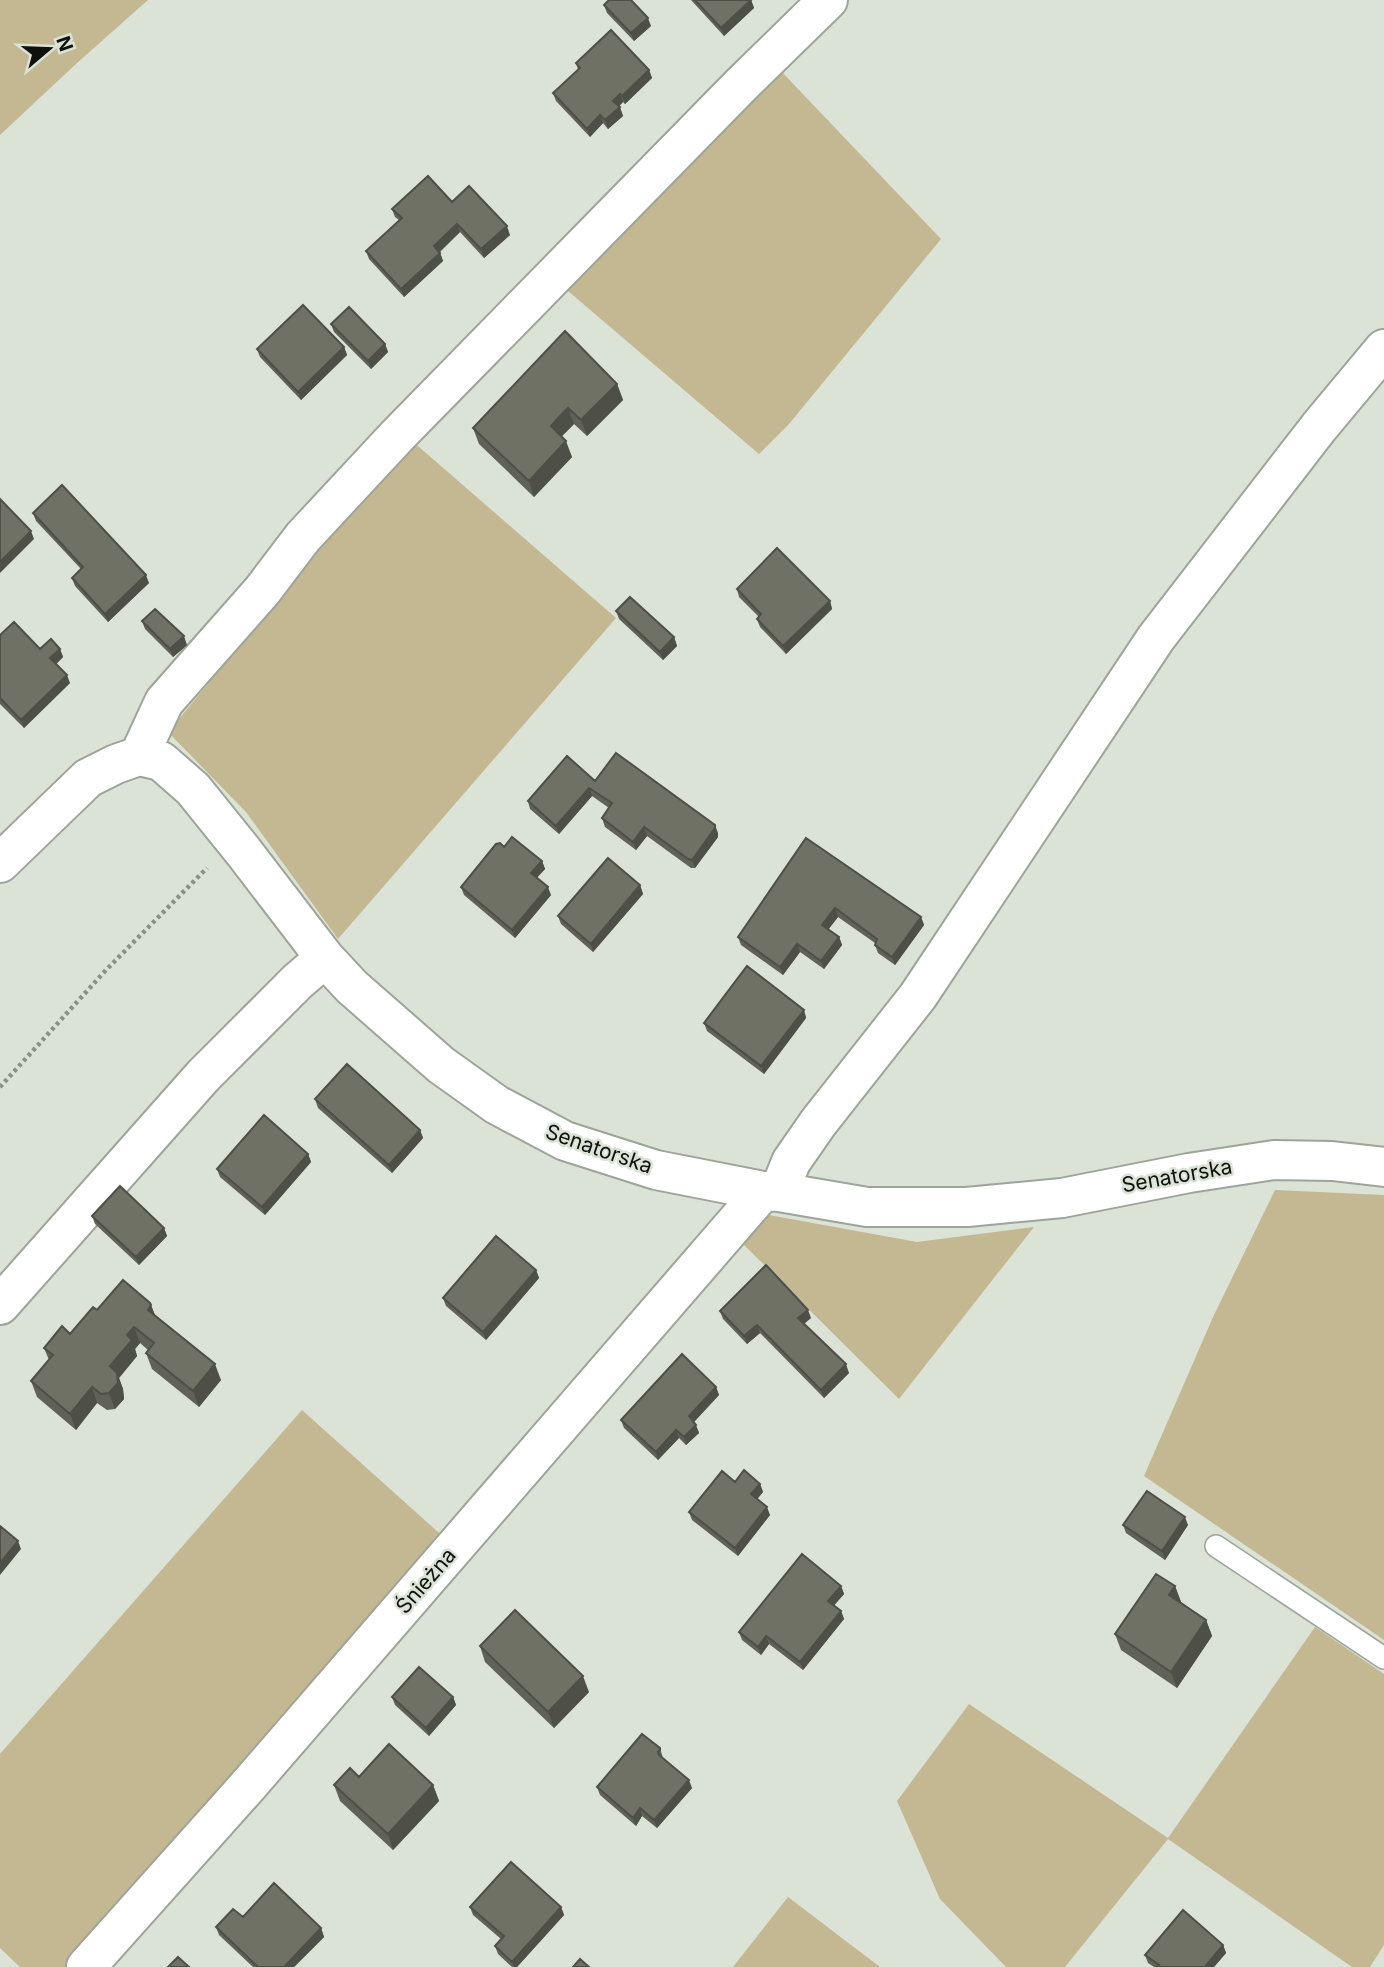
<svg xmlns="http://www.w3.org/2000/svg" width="1384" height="1967" viewBox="0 0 1384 1967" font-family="Inter,sans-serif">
<rect width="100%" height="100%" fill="#dbe2d6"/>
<path fill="#c3b892" d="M0 0H148L77 63 0 135Z
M779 69 941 239 789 424 759 454 561 285Z
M411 440 616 618 338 939 246 812 168 732Z
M1275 1190 1384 1195V1640L1144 1476 1213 1317Z
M758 1213 917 1242 1034 1227 899 1399 738 1239Z
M302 1410 448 1541 70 1967H20L0 1948V1754Z
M1315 1627 1384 1674V1945L1370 1967H1352L1168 1839 1065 1967H1006L940 1899 897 1801 969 1704 1168 1838Z
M788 1897 880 1967H733Z"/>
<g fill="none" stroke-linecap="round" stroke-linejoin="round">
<defs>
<path id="service" d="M1216 1546 1384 1658"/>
<path id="minor" d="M139 756 164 702 262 591 303 537 397 436 741 85 828 0
M0 863 88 778 116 764 139 756 161 761 193 789 243 851 325 958 352 987 441 1065 497 1105 565 1141 656 1170 763 1191 779 1192 867 1207H967L1062 1198 1189 1173 1274 1160 1332 1161 1384 1167
M779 1192 791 1162 818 1123 918 996 1156 638 1319 427 1384 349
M0 1305 203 1076 298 981 325 958
M86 1967 246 1788 763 1191"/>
</defs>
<use href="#service" stroke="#9da499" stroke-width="24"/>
<use href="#minor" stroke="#9da499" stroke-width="42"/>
<path stroke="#8b9087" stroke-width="4.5" stroke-dasharray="3.5 3.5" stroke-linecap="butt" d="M0 1087 106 970 207 868"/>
<use href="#service" stroke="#fff" stroke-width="21"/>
<use href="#minor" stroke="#fff" stroke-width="38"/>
</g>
<path fill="#606157" d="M691 0H751L754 8 724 36Z
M604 5 651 26 634 41 607 13Z
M576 63 649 70 652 78 625 104 623 102 619 106 623 116 608 129 603 123 590 137 556 101 553 93 578 70Z
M452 202 510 235 484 258 460 232 440 252 443 261 404 297 369 259 366 251 399 220 395 217 392 209Z
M331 324 385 344 388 352 371 369 334 332Z
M344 347 347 355 301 400 260 357 257 349Z
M617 384 623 400 587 436 574 424 562 436 572 457 534 497 479 444 473 428Z
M33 513 149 583 108 622 75 586 72 578 81 569 36 521Z
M737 589 830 601 832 609 786 654 760 627 757 619 759 617 739 597Z
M616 611 674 637 677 646 663 660 619 619Z
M142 621 187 645 173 657 145 629Z
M0 635 40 649H60L63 657 56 664 70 683 24 728 0 704Z
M595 781 718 833V837L695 868H691L647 836 636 850 605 827 602 818 609 808 592 796 559 834 530 809 528 801Z
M806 838 921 917 924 925 895 965 878 953 875 945V943L838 917 828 929 839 937 842 945 824 969 800 952 783 975 741 945 738 937Z
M504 847 542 861 545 869 537 877 551 895 515 938 464 895 461 887Z
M640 885 643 894 593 952 561 924 558 916Z
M804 1010 806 1018 764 1074 707 1031 704 1023Z
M315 1099 420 1130 423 1138 392 1173 318 1108Z
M308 1154 311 1162 265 1215 220 1177 217 1169Z
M92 1216 164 1228 167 1236 139 1265 95 1224Z
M536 1270 539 1278 486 1340 446 1306 443 1298Z
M150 1303 155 1315 221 1380 199 1407 152 1369 146 1353 148 1350 140 1343 135 1349 137 1356 119 1378 123 1389 124 1399 115 1409 107 1410 97 1403 76 1430 37 1397 31 1381 49 1360 44 1348 70 1334 97 1310Z
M720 1311 811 1318 804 1324 849 1373 824 1398 760 1333 747 1344 723 1319Z
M716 1387 719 1395 694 1422 699 1433 686 1445 679 1438 658 1460 624 1428 621 1420Z
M735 1482 760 1484 763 1492 757 1499 770 1515 738 1556 692 1520 689 1512Z
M1123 1525H1188L1165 1560 1126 1533Z
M841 1586 844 1594 834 1605 841 1611 844 1619 803 1670 769 1644 761 1655 742 1640 739 1632Z
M1175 1586 1181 1602 1206 1620 1212 1636 1177 1688 1121 1650 1115 1634Z
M480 1646 589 1692 554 1728 485 1662Z
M392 1697H453L456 1705 429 1736 395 1705Z
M660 1748 663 1758 692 1788 657 1828 642 1816 636 1826 600 1795 597 1787Z
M359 1777 433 1785 439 1801 393 1850 340 1801 334 1785Z
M470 1907H561L564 1915 517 1967H512L498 1954 495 1946 501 1939 473 1915Z
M243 1917 321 1928 324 1937 294 1967H253L219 1935 216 1927Z
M1223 1945 1226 1953 1214 1967H1154L1148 1963 1145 1955Z"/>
<path fill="#4e4f47" d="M751 0 754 8 724 36 721 28Z
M648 18 651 26 634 41 631 33Z
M649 70 652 78 625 104 622 96Z
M620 94 623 102 616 109 613 101Z
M620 107 623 116 608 129 605 120Z
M600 115 603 123 590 137 587 129Z
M457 224 460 232 437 254 434 246Z
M507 226 510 235 484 258 481 249Z
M440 253 443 261 404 297 401 289Z
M385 344 388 352 371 369 368 361Z
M344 347 347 355 301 400 298 392Z
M617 384 623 400 587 436 581 420Z
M568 408 574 424 556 442 551 426Z
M566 441 572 457 534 497 529 481Z
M31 531 34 539 0 573V562Z
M146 575 149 583 108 622 105 614Z
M830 601 832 609 786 654 783 646Z
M184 636 187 645 173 657 170 649Z
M674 637 677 646 663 660 660 652Z
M60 649 63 657 53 667 50 658Z
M67 675 70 683 24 728 21 720Z
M589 788 592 796 559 834 556 826Z
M715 825 718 833V837L695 868 692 860Z
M644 827 647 836 636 850 633 842Z
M542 861 545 869 534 881 531 873Z
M640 885 643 894 593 952 591 944Z
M548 887 551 895 515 938 512 930Z
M835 908 838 917 825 934 822 925Z
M921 917 924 925 895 965 892 957Z
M839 937 842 945 824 969 821 961Z
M797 944 800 952 783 975 780 967Z
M804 1010 806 1018 764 1074 761 1066Z
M420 1130 423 1138 392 1173 389 1165Z
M308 1154 311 1162 265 1215 262 1207Z
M164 1228 167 1236 139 1265 136 1257Z
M536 1270 539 1278 486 1340 483 1332Z
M151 1305 157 1321 148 1310Z
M808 1310 811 1318 801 1326 798 1318Z
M757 1325 760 1333 747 1344 744 1336Z
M134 1327 140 1343 135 1349 137 1356 119 1378 123 1389 124 1399 115 1409 109 1393 110 1366 127 1335Z
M215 1364 221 1380 199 1407 193 1391Z
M846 1364 849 1373 824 1398 821 1390Z
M92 1387 97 1403 76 1430 70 1414Z
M716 1387 719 1395 692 1424 689 1416Z
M696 1425 699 1433 686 1445 684 1437Z
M676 1430 679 1438 658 1460 656 1452Z
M760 1484 763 1492 754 1503 751 1494Z
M767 1507 770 1515 738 1556 735 1548Z
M1185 1517 1188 1525 1165 1560 1162 1551Z
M18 1541 21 1549 0 1575V1563Z
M841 1586 844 1594 831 1609 828 1601Z
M1175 1586 1181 1602 1169 1595Z
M841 1611 844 1619 803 1670 800 1662Z
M1206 1620 1212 1636 1177 1688 1171 1672Z
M766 1636 769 1644 761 1655 758 1647Z
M583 1676 589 1692 554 1728 548 1712Z
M453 1697 456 1705 429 1736 426 1728Z
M689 1780 692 1788 657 1828 654 1820Z
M433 1785 439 1801 393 1850 388 1834Z
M640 1808 642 1816 636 1826 633 1818Z
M561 1907 564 1915 517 1967H514L512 1962Z
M321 1928 324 1937 294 1967H284Z
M1223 1945 1226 1953 1214 1967H1205Z"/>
<path fill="#707165" stroke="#4e4f47" stroke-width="2" d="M609 0H631L648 18 631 33 604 5Z
M695 0H751L721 28Z
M611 30 649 70 622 96 620 94 613 101 620 107 605 120 600 115 587 129 553 93 580 68 576 63Z
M428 176 452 202 469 186 507 226 481 249 457 224 434 246 440 253 401 289 366 251 402 218 392 209Z
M303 305 344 347 298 392 257 349Z
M349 307 385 344 368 361 331 324Z
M565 331 617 384 581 420 568 408 561 415 551 426 566 441 529 481 473 428Z
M62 485 146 575 105 614 72 578 83 567 33 513Z
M0 499 31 531 0 562Z
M777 548 830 601 783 646 757 619 761 614 737 589Z
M630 597 674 637 660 652 616 611Z
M155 609 184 636 170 649 142 621Z
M14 622 40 649 51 639 60 649 50 658 67 675 21 720 0 698V635Z
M616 753 715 825V828L692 860 688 859 644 827 633 842 602 818 612 803 589 788 556 826 528 801 567 756 595 781Z
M512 837 542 861 531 873 548 887 512 930 461 887 496 844 500 843 504 847Z
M806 838 921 917 892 957 875 945 877 939 835 908 822 925 839 937 821 961 797 944 780 967 738 937Z
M608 858 640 885 591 944 558 916Z
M747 966 804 1010 761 1066 704 1023Z
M347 1064 420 1130 389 1165 315 1099Z
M264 1115 308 1154 262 1207 217 1169Z
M120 1186 164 1228 136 1257 92 1216Z
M496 1236 536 1270 483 1332 443 1298Z
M766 1265 808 1310 798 1318 846 1364 821 1390 757 1325 744 1336 720 1311Z
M123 1280 150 1303 151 1305 148 1310 215 1364 193 1391 146 1353 154 1343 134 1327 127 1335 132 1340 110 1366 117 1373 118 1383 109 1393 101 1394 92 1387 70 1414 31 1381 53 1355 44 1348 62 1326 70 1334 93 1307 97 1310Z
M682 1354 716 1387 689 1416 696 1425 684 1437 676 1430 656 1452 621 1420Z
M744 1470 760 1484 751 1494 767 1507 735 1548 689 1512 722 1471 735 1482Z
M1147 1491 1185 1517 1162 1551 1123 1525Z
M0 1526 18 1541 0 1563Z
M802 1554 841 1586 828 1601 841 1611 800 1662 766 1636 758 1647 739 1632Z
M1156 1574 1175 1586 1169 1595 1206 1620 1171 1672 1115 1634Z
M515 1610 583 1676 548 1712 480 1646Z
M419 1667 453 1697 426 1728 392 1697Z
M642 1734 660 1748V1750L658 1752 659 1755 689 1780 654 1820 640 1808 633 1818 597 1787Z
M389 1744 433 1785 388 1834 334 1785 350 1768 359 1777Z
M511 1862 561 1907 512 1962 495 1946 504 1936 470 1907Z
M274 1883 321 1928 284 1967H258L216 1927 233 1909 243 1917Z
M1183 1910 1223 1945 1205 1967H1157L1159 1965 1145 1955Z
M178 1957 189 1967H168Z
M580 1959 589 1967H573Z"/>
<g text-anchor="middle" stroke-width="5" stroke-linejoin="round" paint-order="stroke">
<g font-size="21" fill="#0f110d" stroke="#dbe2d6">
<text transform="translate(599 1149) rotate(19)" y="7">Senatorska</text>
<text transform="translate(1177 1176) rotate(-10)" y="7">Senatorska</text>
<text transform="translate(426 1581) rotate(-49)" y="7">Śnieżna</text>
</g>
</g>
<g transform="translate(49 49) rotate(71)" stroke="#dbe2d6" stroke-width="5" paint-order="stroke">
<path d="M0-5L12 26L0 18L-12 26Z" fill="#0f110d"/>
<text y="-10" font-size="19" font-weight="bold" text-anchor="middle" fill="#0f110d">N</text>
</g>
</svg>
